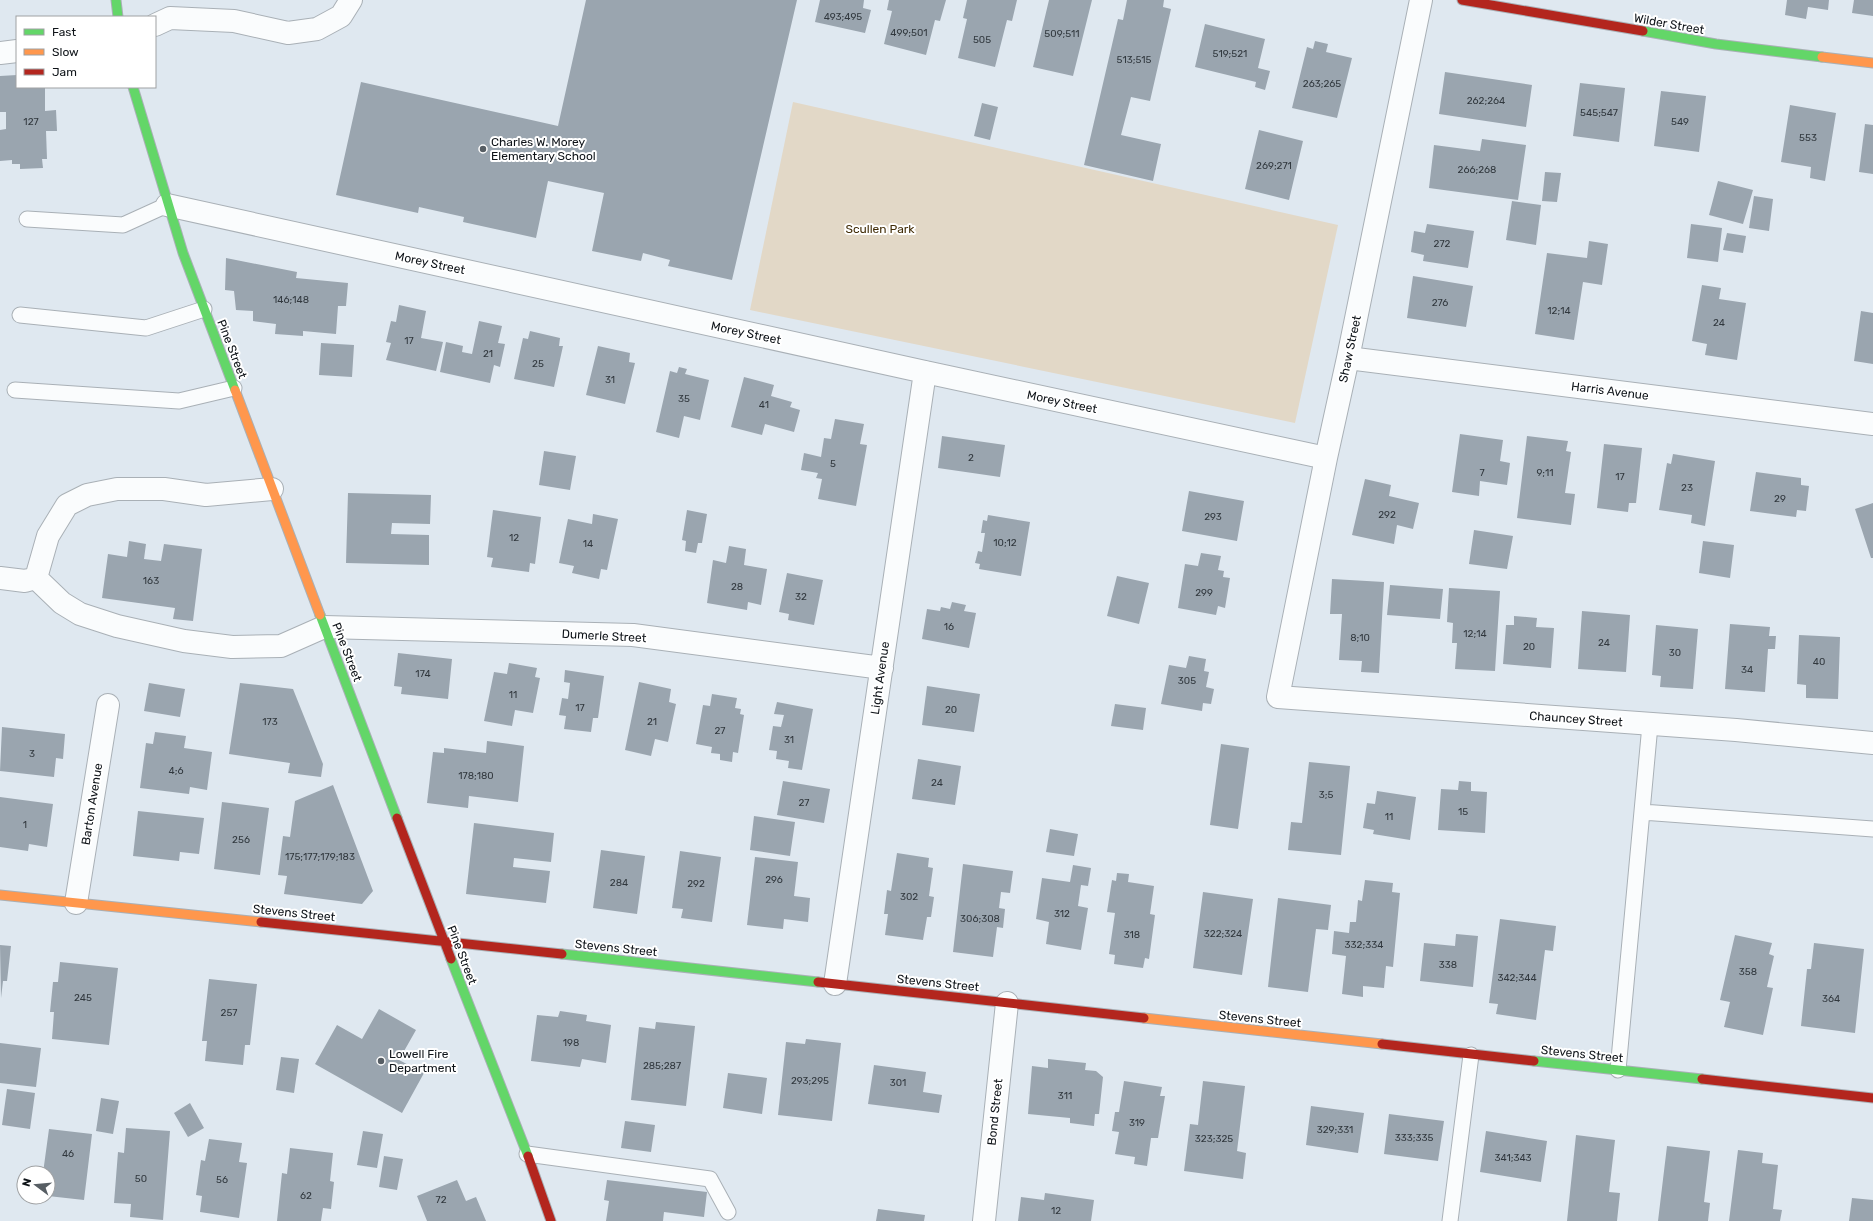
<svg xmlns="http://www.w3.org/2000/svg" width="1873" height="1221" viewBox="0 0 1873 1221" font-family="Rubik,sans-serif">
<rect width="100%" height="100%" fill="#dfe8f0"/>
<path fill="#e2d8c7" d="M793 102 1338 225 1295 423 750 310Z"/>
<path fill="#9aa5af" d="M586 0H797L732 280 668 266 670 260 643 253 641 261 592 251 604 193 548 181 536 238 463 222 464 217 419 207 418 213 336 195 361 82 558 126Z
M820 0H864L863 8 871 10 865 33 815 22Z
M889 0H946L940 21 935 20 926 55 884 44 892 11 887 10Z
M967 0H1017L1012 21 1007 20 995 67 958 58 967 19 963 18Z
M1049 0H1092L1073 76 1033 67Z
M1127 0H1164L1163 7 1171 9 1150 101 1131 97 1121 135 1161 144 1153 181 1084 165 1118 19 1123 20Z
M1787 0H1829L1828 10 1808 7 1806 19 1785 15Z
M1854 0H1873V16L1852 13Z
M1205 24 1265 39 1258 68 1270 71 1265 90 1255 87 1256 82 1195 67Z
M1315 41 1328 44 1326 52 1352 58 1337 118 1292 108 1307 47 1313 49Z
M1445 72 1532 85 1526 127 1439 114Z
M17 75V87H45V111L56 110 57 131H46L47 159H42L43 168 20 169V164H12V160L0 161V130L6 129V112H0V76Z
M1580 83 1625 88 1619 142 1573 136Z
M1661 91 1706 96 1699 152 1654 146Z
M982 103 998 107 990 140 974 136Z
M1790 105 1836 113 1825 181 1810 178 1811 167 1781 162Z
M1865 124 1873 125V174L1859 172Z
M1259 130 1303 141 1289 200 1245 189Z
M1482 139 1526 145 1518 200 1429 188 1434 145 1480 151Z
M1545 172 1561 173 1557 202 1542 201Z
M1718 181 1753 190 1743 224 1709 215Z
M1754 196 1773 199 1769 231 1749 228Z
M1512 201 1541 205 1536 245 1506 240Z
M1427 224 1474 231 1468 268 1423 261 1424 255 1411 252 1414 231 1425 233Z
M1691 224 1722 228 1718 262 1687 258Z
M1727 233 1746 236 1743 253 1723 250Z
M1589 241 1608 244 1602 285 1583 282 1574 340 1535 334 1547 253 1587 258Z
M226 258 297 272 296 278 348 283 346 306H338L336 334 303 331V336L275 334 276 324 253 321V311L236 310 234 291 225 290Z
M1413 276 1473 286 1466 327 1407 318Z
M1702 285 1721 288 1719 299 1746 303 1737 360 1705 355 1707 344 1692 341Z
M399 305 426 311 421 338 443 342 436 371 386 360 391 343 386 342 391 321 396 322Z
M1861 311 1873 313V364L1854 361Z
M479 321 502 326 498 343 505 344 500 367 494 365 490 383 440 372 446 342 463 346 462 352 472 354Z
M530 331 560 338 559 346H563L554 387 514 379 523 338 528 339Z
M321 343 354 345 352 377 319 375Z
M598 346 630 353 629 362 635 363 625 404 586 395Z
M679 367 687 369 685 374 709 380 700 420 684 416 679 438 656 432 670 371 677 373Z
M744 377 774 385 771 396 792 402 790 407 800 410 794 432 765 424 762 435 731 427Z
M835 419 864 424 860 444 867 445 856 506 818 499 822 479 816 478 818 473 801 470 804 453 821 457 824 438 831 439Z
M1460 434 1503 440 1500 461 1510 463 1507 485 1480 481 1479 496 1452 492Z
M942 436 1005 445 1000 477 938 468Z
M1527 436 1568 441 1566 451 1571 452 1565 493 1575 494 1571 525 1517 518Z
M1604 444 1642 448 1636 503H1629L1628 512 1597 508Z
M544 451 576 456 570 490 539 485Z
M1673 454 1715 461 1705 526 1691 523 1692 515 1659 510 1667 463 1671 464Z
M1756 472 1801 478V485L1809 486 1806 511 1797 510 1796 517 1750 511Z
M1365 479 1391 485 1389 496 1419 503 1413 529 1397 525 1394 544 1352 535Z
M1189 491 1244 501 1237 541 1182 531Z
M348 493 431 495 430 524 392 523 391 534 429 535V565L346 563Z
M1873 503V558H1871L1855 509Z
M493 510 541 517 535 564 530 563 529 572 491 567 493 558 487 557Z
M687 510 707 514 702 543H698L696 553 685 551 686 541 682 540Z
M593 514 618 519 607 570 601 569 599 579 572 573 574 566 559 563 568 519 592 524Z
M988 515 1030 522 1021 576 979 569 980 564 975 563 978 551 982 552 985 533H981L983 520 987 521Z
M1474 530 1513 536 1507 569 1469 564Z
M129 541 146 544 144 559 161 561 164 544 202 549 193 621 173 619 175 608 102 598 108 554 127 557Z
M1703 541 1734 545 1730 578 1699 573Z
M729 546 746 549 744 565 767 569 761 605 748 602 747 610 707 603 713 560 726 563Z
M1201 553 1221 556 1218 570 1224 571 1223 577 1230 578 1225 608 1218 606 1216 615 1178 608 1185 564 1198 566Z
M787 573 823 580 814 625 788 620 789 614 779 612Z
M1117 576 1149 583 1139 624 1107 616Z
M1332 579 1384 582 1379 673 1361 672 1362 661 1339 660 1342 614H1330Z
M1390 585 1443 589 1440 619 1387 615Z
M1449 588 1500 591 1495 671 1455 669 1457 643H1452L1453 623 1447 622Z
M952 602 966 605 964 611 976 613 969 648 922 639 927 609 940 611 941 607 950 609Z
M1582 611 1630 615 1626 672 1578 669Z
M1514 616 1537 618 1536 627 1554 628 1551 668 1503 664 1506 625H1514Z
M1730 624 1770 627 1769 636H1776L1775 649H1768L1765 692 1725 689Z
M1656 625 1698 629 1693 689 1660 687 1661 676 1652 675Z
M1799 635 1840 637 1838 699 1806 698V685L1797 684Z
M398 653 452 659 448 699 401 694 402 687 394 686Z
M1189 656 1206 659 1204 671 1209 672 1206 687 1214 689 1211 704 1203 703 1202 711 1161 704 1169 665 1186 668Z
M509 663 537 668 535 677 540 678 533 713 515 710 512 726 484 721 494 672 507 674Z
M565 670 604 676 598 718H593L591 732 564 729 566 716 559 715 562 698 568 699 570 683 564 682Z
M639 682 671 689 669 702 676 704 668 742 655 739 651 756 625 750Z
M149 683 185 689 180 717 144 711Z
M240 683 293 689 323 764 321 777 288 773 290 763 229 754Z
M927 686 980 694 974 732 922 725Z
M712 694 737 698 735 708 741 709 740 714 744 715 738 753 733 752 732 762 720 760V754L711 753 712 747 696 744 703 705 710 706Z
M777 702 813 709 802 770 788 768 789 761 776 759 777 751 769 750 773 726 781 727 784 715 774 714Z
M1115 704 1146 708 1143 730 1111 726Z
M2 727 65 734 63 759 56 758 54 777 0 771Z
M155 732 186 736 184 748 212 752 207 790 190 787 189 794 140 788 146 743 153 744Z
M487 741 524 746 518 802 469 796 468 808 427 803 433 752 444 753V748L486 753Z
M1221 744 1249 748 1238 829 1210 825Z
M918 759 961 766 955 805 912 799Z
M1309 762 1350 766 1341 855 1288 850 1291 822 1302 823Z
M783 781 830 789 824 823 777 815Z
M1459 781 1471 782V791L1487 792 1485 833 1438 830 1441 789 1458 790Z
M333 785 373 891 362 904 284 894 287 876 278 875 283 836 290 837 295 801Z
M1377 791 1416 797 1410 840 1373 834 1374 830 1363 828 1367 803 1375 804Z
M0 797 53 804 47 847 29 844 28 851 0 847Z
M222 802 269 808 260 875 214 869Z
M138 811 204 818 199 854 180 852 179 861 133 856Z
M754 816 795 822 790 856 750 850Z
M474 823 554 833 551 862 514 858 513 867 550 871 546 903 466 894Z
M1050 829 1078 834 1074 856 1046 852Z
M601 850 645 856 637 914 593 908Z
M680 851 721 857 712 922 681 918 683 909 672 908Z
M897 853 929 858 928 867 933 868 929 896 934 897 931 917H927L923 940 885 935 888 914H884L887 890 891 891Z
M755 857 798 862 794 896 810 898 808 922 784 919 783 929 747 925Z
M963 864 1013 871 1010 893 1001 892 999 908 1005 909 1003 928 997 927 993 957 953 952Z
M1073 865 1091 868 1088 886 1081 885 1078 906 1088 908 1081 950 1046 944 1049 922 1036 919 1042 878 1070 882Z
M1117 873 1129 874 1128 882 1154 886 1150 914 1155 915 1149 959 1145 958 1143 968 1114 964 1115 955 1109 954 1115 913 1107 912 1112 880 1116 881Z
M1365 880 1393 883 1392 892 1400 893 1393 967 1386 966 1384 988 1363 986V997L1342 994 1346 956 1332 954 1334 931 1349 933 1350 922H1356L1358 900 1362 901Z
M1203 892 1253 899 1242 975 1193 968Z
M1278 898 1331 905 1328 930 1316 929 1308 992 1268 987Z
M1500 919 1556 926 1553 951 1545 950 1536 1020 1496 1014 1498 1004 1489 1003Z
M1456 934 1478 936 1473 987 1420 981 1424 943 1455 946Z
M1735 935 1772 943 1769 954 1774 956 1767 987 1773 988 1763 1035 1724 1027 1730 1002 1720 1000Z
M1814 943 1864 949 1855 1033 1801 1026 1807 969H1811Z
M0 945 11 946 7 981H3L1 998Z
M60 962 118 968 109 1045 52 1039 54 1012H50L53 982H58Z
M209 979 257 984 250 1045H245L243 1065 205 1061 207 1041H202Z
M379 1009 416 1030 399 1060 424 1073 402 1113 315 1064 337 1025 362 1039Z
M560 1011 587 1015 586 1021 611 1025 606 1063 582 1059 580 1067 531 1061 537 1015 558 1017Z
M656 1022 695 1026 686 1106 631 1100 639 1027 655 1029Z
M806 1039 841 1043 832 1121 778 1115 786 1042 805 1044Z
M0 1043 41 1048 36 1087 0 1083Z
M281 1057 299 1059 294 1093 276 1090Z
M1048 1059 1086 1063 1085 1070 1096 1071 1103 1077 1099 1114H1095L1094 1126 1070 1123V1118L1028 1114 1032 1066 1048 1068Z
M874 1065 926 1072 923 1092 942 1095 939 1113 868 1104Z
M728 1073 767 1078 762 1114 723 1108Z
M1124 1081 1162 1087 1160 1096H1165L1158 1138H1151L1147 1166 1134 1164 1135 1157 1115 1154 1119 1132 1112 1131 1115 1112H1119Z
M1203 1081 1245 1086 1237 1151 1246 1153 1243 1179 1184 1171 1190 1124 1198 1125Z
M7 1089 35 1093 30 1129 2 1125Z
M101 1098 119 1101 113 1134 96 1131Z
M190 1103 204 1128 188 1137 174 1113Z
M1311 1106 1364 1113 1358 1153 1306 1145Z
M1389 1114 1444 1121 1438 1161 1384 1154Z
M625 1121 655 1125 651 1152 621 1148Z
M126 1128 170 1131 163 1220 130 1217 131 1204 114 1203 118 1152 124 1153Z
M49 1129 92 1134 84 1200 48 1196V1173H43Z
M363 1131 383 1134 377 1168 357 1165Z
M1486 1131 1547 1141 1541 1182 1480 1172Z
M1576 1135 1615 1140 1609 1192 1620 1193 1617 1221H1567Z
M209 1139 242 1143 239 1162 247 1163 239 1218 200 1212 202 1196 196 1195 201 1160 205 1161Z
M1667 1146 1710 1151 1704 1202 1710 1203 1708 1221H1658Z
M290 1148 333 1153 330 1181 334 1182 331 1209 323 1208 321 1221H277L282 1173 287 1174Z
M1738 1150 1763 1153 1762 1163 1778 1165 1773 1209 1782 1210 1780 1221H1729Z
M384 1156 403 1159 397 1190 379 1187Z
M457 1180 466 1201 476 1197 486 1221H427L417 1196Z
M607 1180 707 1192 704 1217 664 1212 663 1221H606L609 1201 604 1200Z
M1045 1193 1094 1200 1091 1221H1018L1021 1197 1044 1200Z
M1852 1198 1873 1200V1221H1849Z
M878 1209 925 1215 924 1221H876Z"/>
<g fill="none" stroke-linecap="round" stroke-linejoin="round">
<defs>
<path id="lane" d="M27 219 123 225 167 205
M20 315 146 328 204 309
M15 390 179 401 234 388
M1642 812 1873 829
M1618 1070 1650 725
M527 1154 710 1179 728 1212
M1450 1221 1471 1055"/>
<path id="street" d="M1421 0 1348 358 1326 458 1278 697 1736 730 1873 743
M155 25 170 18 234 21 288 33 317 29 341 16 351 0
M0 53 17 51
M167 205 925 372 1326 458
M1348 358 1873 424
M272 489 206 495 164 489H117L87 495 67 505 48 536 36 578 62 603 80 614 117 626 184 641 232 647 281 646 324 627 633 635 882 668
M0 578 25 581 36 578
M76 903 108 705
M835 984 925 372
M984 1221 1007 1003"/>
<path id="fast" d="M116 0 118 17
M1643 31 1716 44 1822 57
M133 87 183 253 235 390
M320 615 397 818
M562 954 818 982
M451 959 528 1156
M1534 1061 1702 1079"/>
<path id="slow" d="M1822 57 1873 63
M235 390 320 615
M0 895 261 922
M1144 1018 1382 1044"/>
<path id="jam" d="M1462 0 1643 31
M397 818 451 959
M261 922 562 954
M818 982 1144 1018
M1382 1044 1534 1061
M1702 1079 1873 1098
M528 1156 551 1221"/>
</defs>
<use href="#lane" stroke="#a9b0b6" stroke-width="17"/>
<use href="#street" stroke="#a9b0b6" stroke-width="24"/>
<use href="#fast" stroke="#a9b0b6" stroke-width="11"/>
<use href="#slow" stroke="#a9b0b6" stroke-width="11"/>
<use href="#jam" stroke="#a9b0b6" stroke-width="11"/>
<use href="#lane" stroke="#fafcfd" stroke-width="15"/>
<use href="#street" stroke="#fafcfd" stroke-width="22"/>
<use href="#fast" stroke="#63d668" stroke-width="9"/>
<use href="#slow" stroke="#ff974d" stroke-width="9"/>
<use href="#jam" stroke="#b3261e" stroke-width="9"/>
</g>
<g fill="#575e64" stroke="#fff" stroke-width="1.5">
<circle cx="483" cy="149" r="4"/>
<circle cx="381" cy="1061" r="4"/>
</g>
<g text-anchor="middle" stroke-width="4" stroke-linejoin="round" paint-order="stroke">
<g font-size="10" fill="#31383e">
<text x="843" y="20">493;495</text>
<text x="909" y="36">499;501</text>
<text x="1062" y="37">509;511</text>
<text x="982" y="43">505</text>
<text x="1230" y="57">519;521</text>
<text x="1134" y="63">513;515</text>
<text x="1322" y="87">263;265</text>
<text x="1486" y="104">262;264</text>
<text x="1599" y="116">545;547</text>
<text x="31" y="125">127</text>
<text x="1680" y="125">549</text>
<text x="1808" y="141">553</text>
<text x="1274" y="169">269;271</text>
<text x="1477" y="173">266;268</text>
<text x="1442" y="247">272</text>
<text x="291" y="303">146;148</text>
<text x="1440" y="306">276</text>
<text x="1559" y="314">12;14</text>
<text x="1719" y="326">24</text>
<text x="409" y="344">17</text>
<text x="488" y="357">21</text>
<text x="538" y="367">25</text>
<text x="610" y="383">31</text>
<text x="684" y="402">35</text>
<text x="764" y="408">41</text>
<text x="971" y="461">2</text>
<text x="833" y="467">5</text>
<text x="1482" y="476">7</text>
<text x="1545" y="476">9;11</text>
<text x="1620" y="480">17</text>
<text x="1687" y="491">23</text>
<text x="1780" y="502">29</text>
<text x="1387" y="518">292</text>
<text x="1213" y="520">293</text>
<text x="514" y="541">12</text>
<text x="1005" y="546">10;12</text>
<text x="588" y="547">14</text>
<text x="151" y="584">163</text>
<text x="737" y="590">28</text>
<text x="1204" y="596">299</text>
<text x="801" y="600">32</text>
<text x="949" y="630">16</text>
<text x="1475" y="637">12;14</text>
<text x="1360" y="641">8;10</text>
<text x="1604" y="646">24</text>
<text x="1529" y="650">20</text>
<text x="1675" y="656">30</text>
<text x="1819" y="665">40</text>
<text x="1747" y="673">34</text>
<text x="423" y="677">174</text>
<text x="1187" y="684">305</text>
<text x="513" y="698">11</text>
<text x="580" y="711">17</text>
<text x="951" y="713">20</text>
<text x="270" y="725">173</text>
<text x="652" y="725">21</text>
<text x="720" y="734">27</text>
<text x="789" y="743">31</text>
<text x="32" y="757">3</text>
<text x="176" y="774">4;6</text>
<text x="476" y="779">178;180</text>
<text x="937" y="786">24</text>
<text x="1326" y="798">3;5</text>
<text x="804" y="806">27</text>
<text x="1463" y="815">15</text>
<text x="1389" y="820">11</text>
<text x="25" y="828">1</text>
<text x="241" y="843">256</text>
<text x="320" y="860">175;177;179;183</text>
<text x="774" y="883">296</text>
<text x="619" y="886">284</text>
<text x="696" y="887">292</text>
<text x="909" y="900">302</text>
<text x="1062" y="917">312</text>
<text x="980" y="922">306;308</text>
<text x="1223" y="937">322;324</text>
<text x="1132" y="938">318</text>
<text x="1364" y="948">332;334</text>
<text x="1448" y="968">338</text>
<text x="1748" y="975">358</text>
<text x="1517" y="981">342;344</text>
<text x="83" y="1001">245</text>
<text x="1831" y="1002">364</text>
<text x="229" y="1016">257</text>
<text x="571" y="1046">198</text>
<text x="662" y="1069">285;287</text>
<text x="810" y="1084">293;295</text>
<text x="898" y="1086">301</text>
<text x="1065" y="1099">311</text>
<text x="1137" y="1126">319</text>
<text x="1335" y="1133">329;331</text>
<text x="1414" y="1141">333;335</text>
<text x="1214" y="1142">323;325</text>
<text x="68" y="1157">46</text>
<text x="1513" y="1161">341;343</text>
<text x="141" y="1182">50</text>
<text x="222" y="1183">56</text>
<text x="306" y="1199">62</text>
<text x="441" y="1203">72</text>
<text x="1056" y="1214">12</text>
</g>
<g font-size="12" fill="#0e1318" stroke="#fff">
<text transform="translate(1669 24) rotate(10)" y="4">Wilder Street</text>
<text transform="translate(430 263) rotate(12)" y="4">Morey Street</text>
<text transform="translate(746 333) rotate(12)" y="4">Morey Street</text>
<text transform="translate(232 349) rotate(69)" y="4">Pine Street</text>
<text transform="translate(1350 349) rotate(-78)" y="4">Shaw Street</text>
<text transform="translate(1610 391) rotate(7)" y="4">Harris Avenue</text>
<text transform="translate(1062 402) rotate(12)" y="4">Morey Street</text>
<text transform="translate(604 636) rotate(3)" y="4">Dumerle Street</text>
<text transform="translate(347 652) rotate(69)" y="4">Pine Street</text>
<text transform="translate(880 678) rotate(-82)" y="4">Light Avenue</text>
<text transform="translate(1576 719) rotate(4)" y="4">Chauncey Street</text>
<text transform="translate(92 804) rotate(-81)" y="4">Barton Avenue</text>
<text transform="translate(294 913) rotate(6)" y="4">Stevens Street</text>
<text transform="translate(616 948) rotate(6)" y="4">Stevens Street</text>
<text transform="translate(462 955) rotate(69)" y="4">Pine Street</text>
<text transform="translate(938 983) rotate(6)" y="4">Stevens Street</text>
<text transform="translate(1260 1019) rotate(6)" y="4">Stevens Street</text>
<text transform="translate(1582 1054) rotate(6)" y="4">Stevens Street</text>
<text transform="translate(995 1112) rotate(-84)" y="4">Bond Street</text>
</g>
<g font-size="12" fill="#0e1318" stroke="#fff" text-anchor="start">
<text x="491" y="146">Charles W. Morey<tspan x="491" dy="14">Elementary School</tspan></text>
<text x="389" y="1058">Lowell Fire<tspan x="389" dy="14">Department</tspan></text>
</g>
<g font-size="12" fill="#402b05" stroke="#fff">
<text x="880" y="233">Scullen Park</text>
</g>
</g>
<rect x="16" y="16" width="140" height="72" fill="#ffffff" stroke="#9fa1a3"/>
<rect x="24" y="29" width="20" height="6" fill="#63d668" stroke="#9fa1a3"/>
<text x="52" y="36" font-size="12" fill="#0e1318">Fast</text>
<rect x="24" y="49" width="20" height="6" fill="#ff974d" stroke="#9fa1a3"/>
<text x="52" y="56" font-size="12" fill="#0e1318">Slow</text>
<rect x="24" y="69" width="20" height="6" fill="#b3261e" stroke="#9fa1a3"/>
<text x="52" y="76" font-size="12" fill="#0e1318">Jam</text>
<g transform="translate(36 1185) rotate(286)"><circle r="19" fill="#ffffff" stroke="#9fa1a3"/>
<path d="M0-3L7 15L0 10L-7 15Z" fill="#575e64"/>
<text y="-6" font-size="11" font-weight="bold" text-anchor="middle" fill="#0e1318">N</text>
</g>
</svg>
